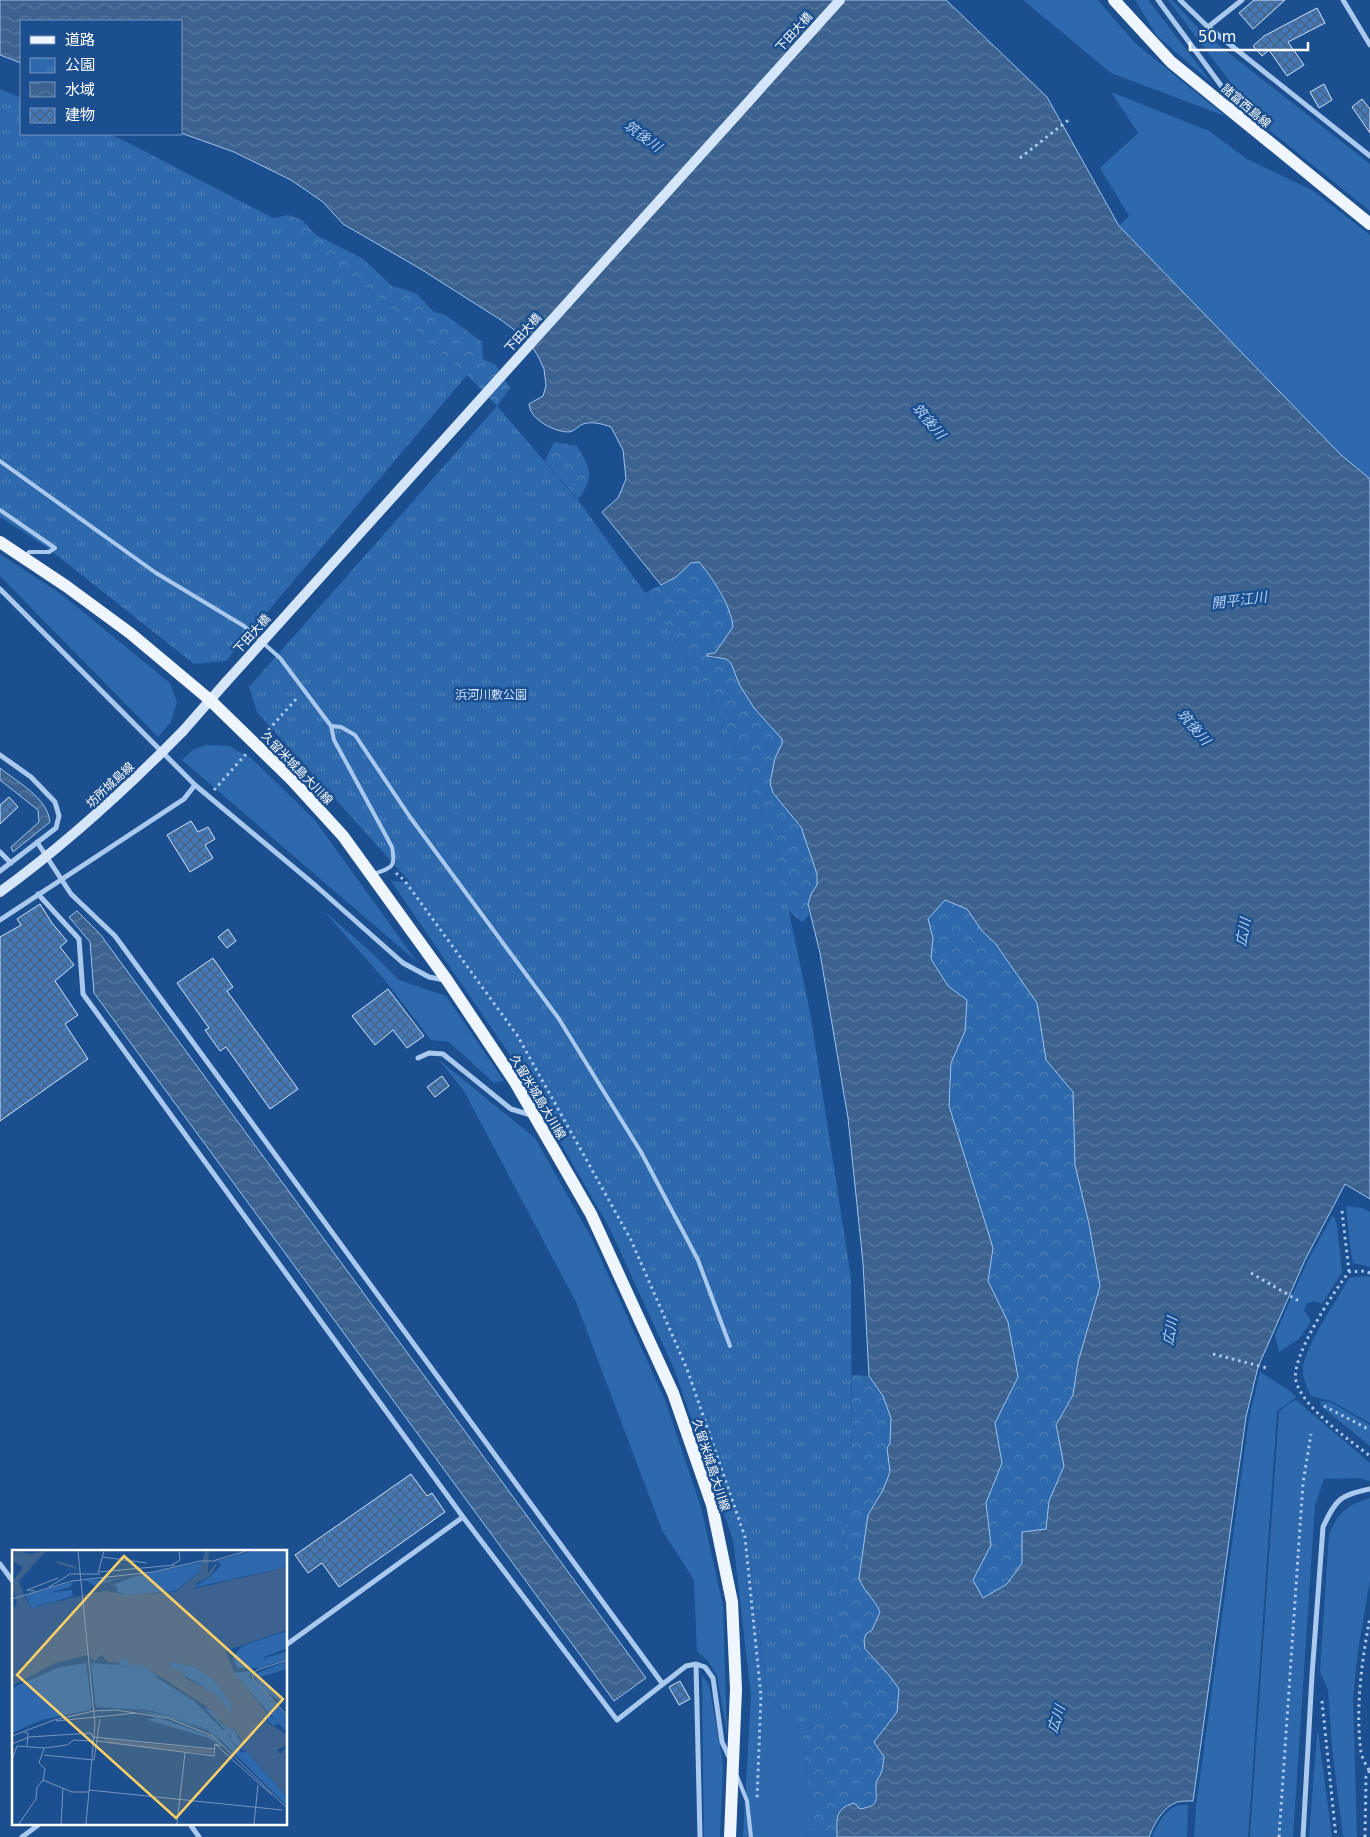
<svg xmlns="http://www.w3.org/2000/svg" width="1370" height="1837" viewBox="0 0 1370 1837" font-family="'DejaVu Sans','Noto Sans JP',sans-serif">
<defs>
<pattern id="forest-crowns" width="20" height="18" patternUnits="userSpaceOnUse" patternTransform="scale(1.25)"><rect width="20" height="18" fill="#2e69ad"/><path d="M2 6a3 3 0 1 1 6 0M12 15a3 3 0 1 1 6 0" fill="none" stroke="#4d80b9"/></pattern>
<pattern id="park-tufts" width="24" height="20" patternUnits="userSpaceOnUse" patternTransform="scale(1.25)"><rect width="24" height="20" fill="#2e69ad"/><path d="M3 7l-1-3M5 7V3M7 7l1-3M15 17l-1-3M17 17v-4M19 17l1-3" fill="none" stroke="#4d80b9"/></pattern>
<pattern id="water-waves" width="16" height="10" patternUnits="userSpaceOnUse" patternTransform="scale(1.25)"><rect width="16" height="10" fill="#3c6290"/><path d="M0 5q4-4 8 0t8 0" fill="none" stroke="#597aa1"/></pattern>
<pattern id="building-cross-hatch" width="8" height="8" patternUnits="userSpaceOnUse" patternTransform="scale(1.25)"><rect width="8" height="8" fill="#4478b7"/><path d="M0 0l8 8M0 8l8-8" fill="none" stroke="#486282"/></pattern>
</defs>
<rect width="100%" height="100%" fill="#1b4f8f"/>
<path fill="#2e69ad" d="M1023 0H1098L1135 43 1225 116 1111 73Z
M1135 0H1148L1212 83 1157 36Z
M1168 0H1172L1201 31 1370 164V211L1263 125Z
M1111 92 1209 131 1247 159 1312 190 1370 235V479L1341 455 1119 226 1129 216 1100 168 1138 133Z
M0 554 61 594 170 683 177 702 171 722 158 737 0 576Z
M207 745 229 746 251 758 315 820 417 962 182 760 194 749Z
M391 881 410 882 521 1034 633 1234 693 1371 747 1537 767 1694 802 1732 812 1818 806 1837H743L751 1695 733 1540 675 1371 609 1227 508 1052Z
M323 910 371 952 399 980 446 996 504 1081 494 1083 449 1042 431 1040 383 978Z
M438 1059 535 1138 591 1237 665 1400 701 1507 723 1606 727 1734 717 1676 708 1661 697 1651 694 1580 662 1530 576 1302 464 1091Z
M1346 1206 1362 1208 1370 1212V1267L1353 1263 1350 1246Z
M1333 1215 1337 1225 1342 1272 1322 1304 1314 1301 1307 1303 1304 1310 1311 1321 1300 1338 1279 1352 1275 1335 1308 1260Z
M1366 1276 1370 1277V1423L1331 1401 1311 1396C1307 1387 1302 1377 1303 1367 1307 1343 1337 1300 1349 1278Z
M1260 1372 1290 1391 1296 1397 1277 1411 1248 1837H1194L1196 1807 1249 1419Z
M1296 1400 1370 1463V1481L1358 1478 1324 1479 1315 1505 1293 1837H1250L1279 1412 1286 1405Z
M1320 1401 1330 1402 1370 1425V1446L1321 1406Z
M1370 1498V1579L1358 1651 1353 1697 1357 1837H1343L1332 1747 1328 1690 1320 1671 1329 1534C1339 1512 1347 1505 1370 1498Z
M702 1675 709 1685 723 1763 720 1837H704Z
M1318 1731 1332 1837H1309L1317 1734Z
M1188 1805 1187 1837H1152C1156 1827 1165 1810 1176 1806 1180 1805 1185 1805 1188 1805Z"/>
<path fill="url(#forest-crowns)" d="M288 215 302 220 316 235 362 258 392 286 416 293 434 312 444 314 482 342 483 359 496 365 510 388 497 406 467 375 358 280 273 218Z
M554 442 577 446C591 470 595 476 578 499L545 461Z
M699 562C713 578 731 606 733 627L715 653 707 654 709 658 726 659 731 663 754 708 782 739V744L775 758 770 783 773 793 801 827 817 874V885L811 894 808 904 809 915 802 922 788 910 776 850 723 717 645 593 676 577 691 563Z
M945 900 967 909 982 931 995 943 1037 1003 1046 1060 1073 1092 1075 1165 1089 1224 1100 1286 1078 1362 1073 1395 1056 1424 1064 1466 1049 1501 1046 1530 1022 1533V1563L1007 1584 983 1598 972 1581 991 1545 986 1503 1002 1463 995 1423 1018 1377 1008 1322 988 1281 993 1248 949 1106 951 1063 965 1031 967 1000 948 986 931 958 933 938 928 919Z
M852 1375 869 1376 883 1396 891 1418 890 1443 887 1448 890 1472 883 1490 868 1515 865 1544 860 1566V1583L877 1603 880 1612 872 1630 866 1635 899 1689 897 1712 874 1742 884 1757 881 1773 876 1782 877 1798 874 1805 868 1808 838 1815 837 1837H806L812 1818 802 1732 839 1714 833 1633 852 1478Z"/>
<path fill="url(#park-tufts)" d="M0 89 21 98V134H108L123 140 273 218 358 280 467 375 226 661 194 664 45 546 0 517Z
M497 406 578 500 645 593 723 717 776 850 810 1012 851 1278 852 1478 833 1633 856 1658 839 1714 802 1732 767 1694 747 1537 693 1371 633 1234 521 1034 410 882 257 712 249 687Z"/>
<path fill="url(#water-waves)" stroke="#9cc4f0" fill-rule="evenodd" d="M0 0H946L1047 97 1119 226 1341 455 1370 479V1199L1345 1184 1305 1260 1258 1367 1246 1417 1193 1801C1188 1801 1181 1801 1177 1802 1163 1807 1154 1824 1149 1837H837C837 1819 834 1809 854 1803L860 1809C882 1805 875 1799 876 1784 876 1780 880 1777 881 1773 883 1768 883 1762 884 1757L874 1742 897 1712 899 1689 889 1675 865 1649 864 1640 866 1634 872 1630 880 1612C875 1599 863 1591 859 1578L868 1515 883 1490 890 1472 887 1448 890 1443 891 1418 883 1396 869 1376 863 1263 848 1118 820 953 808 904 811 894 817 885V874L801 827 773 793 770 783 775 758 782 744V739L754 708 739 684 731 663 726 659 707 656V654L715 653 733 627C731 606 713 578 699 562L691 563 676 577 661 585 602 512 618 498 626 479 623 450 611 427C603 424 592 421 583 424 578 426 575 431 569 432 555 432 530 420 529 404L543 396 546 386 544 369 539 358 529 341 501 320 419 268 343 224 323 202 291 180 234 152 181 133V21H21V63L0 55ZM945 900 967 909 982 931 995 943 1037 1003 1046 1060 1073 1092 1075 1165 1089 1224 1100 1286 1078 1362 1073 1395 1056 1425 1064 1466 1049 1501 1046 1529 1022 1532V1563L1007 1584 983 1598 973 1580 991 1545 986 1503 1002 1463 995 1423 1018 1377 1008 1322 988 1281 993 1248 949 1106 951 1063 965 1031 967 1000 948 986 931 959 933 938 928 919Z
M0 768C18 783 47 797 50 822L13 852 11 847 39 822 38 810 0 780Z
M77 911 100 934 646 1678 614 1701 94 993 90 942 69 917Z"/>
<path fill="url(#building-cross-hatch)" stroke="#cfe3fa" d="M1254 0H1285L1253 29 1239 13Z
M1317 8 1325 23 1288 42 1304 65 1287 76 1269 50 1262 56 1253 46 1264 36Z
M1324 84 1332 100 1319 108 1310 92Z
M1362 99 1370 109V133L1352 107Z
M9 797 18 807 0 824V805Z
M191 821 198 832 208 827 215 839 205 845 213 858 190 872 167 835Z
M40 904 52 923 67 941 60 947 74 965 55 981 78 1015 65 1024 88 1059 0 1121V937L21 925 17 919Z
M228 929 236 941 227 948 218 937Z
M213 958 233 987 227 991 298 1089 270 1109 226 1047 220 1051 205 1030 209 1028 177 983Z
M388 989 424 1036 407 1048 393 1030 375 1045 352 1016Z
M442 1076 449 1086 435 1097 427 1087Z
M411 1474 427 1496 432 1493 445 1512 339 1587 322 1563 308 1573 295 1555Z
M680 1681 690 1699 679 1705 669 1687Z"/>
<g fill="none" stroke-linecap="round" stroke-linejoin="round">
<path stroke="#a9c9ee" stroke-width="3" stroke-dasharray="2.5 4" stroke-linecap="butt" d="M1020 158 1071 118
M264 735 297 698
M214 790 246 754
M396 873 405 881 517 1035 631 1240 687 1369 745 1537 761 1696 757 1799
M1342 1211 1349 1272
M1251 1273 1299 1301
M1370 1273 1364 1271 1349 1272C1334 1291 1290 1358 1296 1381 1303 1408 1348 1439 1370 1456
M1213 1354 1267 1368
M1324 1406 1370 1430
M1322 1701 1336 1837
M1369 1770C1366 1765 1362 1758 1361 1752 1355 1708 1362 1660 1370 1617
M1279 1837 1303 1483 1311 1434
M1365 1837 1366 1777 1370 1770"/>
<path stroke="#a9c9ee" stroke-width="4" d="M0 461 156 573 244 626 280 658 331 726 334 740 392 847C396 868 392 867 374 874
M0 510 55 548 49 552H29L26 556
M331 726 341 727 355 735 410 817 559 1019 641 1152 698 1260 730 1346
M737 1776 747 1801 751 1837"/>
<path stroke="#a9c9ee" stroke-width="5" d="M1158 0 1242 114
M1180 0 1208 27 1370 156
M1343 0 1370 45
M1208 27 1242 0
M0 589 195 785 316 886 403 963 429 977 444 980
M0 755 31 777 55 802 59 816 56 828 0 871
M37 842 71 894 115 936 662 1683
M0 852 11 863
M38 894 79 939 83 994 463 1517 617 1720 686 1666 696 1664 705 1667 713 1678 722 1742 730 1759
M0 920 184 799 195 785
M418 1058 429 1053 443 1054 511 1109 531 1115
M0 1564 14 1583
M286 1645 463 1517
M696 1664 700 1837
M189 1823 199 1837
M22 1837 41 1823
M1303 1837 1312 1675 1323 1527C1336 1499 1340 1495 1370 1489"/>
<path stroke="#d6e6fa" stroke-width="10" d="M183 731 226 682"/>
<path stroke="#f0f6ff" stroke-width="12" d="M1114 0 1171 62 1370 224
M0 542 66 586 130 633 210 700 292 780 343 836 447 980 515 1082 591 1214 673 1393 712 1505 732 1602 736 1689 730 1837"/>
<path stroke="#d6e6fa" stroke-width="10" d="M226 682 840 0
M0 892C66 844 126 789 183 731"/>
</g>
<g text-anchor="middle" stroke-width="5" stroke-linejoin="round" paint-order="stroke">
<g font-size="12" fill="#fff" stroke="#1b4f8f">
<text transform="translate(794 32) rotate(-48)" y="4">下田大橋</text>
<text transform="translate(1246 106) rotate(40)" y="4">諸富西島線</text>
<text transform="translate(523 333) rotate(-48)" y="4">下田大橋</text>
<text transform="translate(252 634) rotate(-48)" y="4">下田大橋</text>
<text transform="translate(297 768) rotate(46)" y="4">久留米城島大川線</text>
<text transform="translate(110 785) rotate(-43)" y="4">坊所城島線</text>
<text transform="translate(538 1097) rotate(59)" y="4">久留米城島大川線</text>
<text transform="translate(711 1465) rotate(72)" y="4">久留米城島大川線</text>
</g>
<g font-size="12" fill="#cfe3fa" stroke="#1b4f8f">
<text x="491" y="699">浜河川敷公園</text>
</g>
<g font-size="14" font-style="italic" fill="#b5d3f5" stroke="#1b4f8f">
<text transform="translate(643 136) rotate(36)" y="5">筑後川</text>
<text transform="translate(929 421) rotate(49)" y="5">筑後川</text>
<text transform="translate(1239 600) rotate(-7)" y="5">開平江川</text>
<text transform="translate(1194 727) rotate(49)" y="5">筑後川</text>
<text transform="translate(1243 932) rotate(-80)" y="5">広川</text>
<text transform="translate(1170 1331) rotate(-80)" y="5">広川</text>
<text transform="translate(1056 1719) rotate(-72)" y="5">広川</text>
</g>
</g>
<g transform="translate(12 1550)">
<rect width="275" height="275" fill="#1b4f8f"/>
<path d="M239 1H275V17L180 38 198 27 209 15 207 12 198 13ZM190 12 187 22 163 41 112 45 105 42V36L100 35 124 26ZM111 27 83 36 74 30H97ZM62 32 58 37 36 43 60 40 61 46 20 58 13 45ZM275 81V98L252 107 254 111V108L275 101V109L247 118H225L221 107 230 96ZM275 111V119L248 127 275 156 253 141 241 125ZM243 120 237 126 275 166V182L266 173 262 176 256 171 254 163 263 170 222 123ZM113 158 161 166 218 190 230 203 234 201 275 247V256L211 192 196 181 159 168ZM145 167 201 187 212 197 196 188 136 170Z" fill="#2e69ad"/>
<path d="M108 108 115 109 117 114 130 115 147 127 107 115ZM159 112 183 117 202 130 219 153 220 164 198 141 157 116ZM192 157 202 162 209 173 223 181 233 202 218 190 219 186Z" fill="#2e69ad"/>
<path d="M74 113 80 157 78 160 30 170 0 183V138L45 118ZM79 113 107 115 139 124 182 151 211 180H215L218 190 212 191 196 180 161 166 135 160 84 157Z" fill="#2e69ad"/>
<path d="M7 1 16 4 34 1 7 31 12 46 20 58 78 43 95 41 112 45 163 42 187 22 193 1H197L196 23 204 13 205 15 198 27 186 32 181 39 275 17V80L213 101 222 122 254 162 255 172 275 185V195L265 200 268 204 275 197V247L228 194 229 189 222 179 215 178 197 158 130 115H117L116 110 109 108 107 113 96 112 90 105 82 111 76 105 43 113 0 136V60L5 54 0 32 11 17 0 11V4ZM159 112 183 117 202 130 219 153 220 164 204 144 175 129 167 119H161L157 116ZM90 189 201 200 200 204 98 194Z" fill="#3c6290" fill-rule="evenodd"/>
<path fill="none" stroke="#3c6290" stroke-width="2.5" d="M45 12 65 18"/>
<path fill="none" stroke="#7695bc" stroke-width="1" d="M66 1 83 174 74 274M91 7 135 13M160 15 168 10 167 1M87 22 163 15M86 23 92 1M37 37 58 24H88M23 41 15 40 46 28M0 49 60 31 141 22 188 11H201L234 1M245 120 240 125 241 129 275 165M245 120 275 110M44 171 124 163M12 182 16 183 15 196M0 186 42 170 82 161 104 160 156 168 201 186 275 258M81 187 203 199M85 191 202 206 203 194 209 196M0 194 17 187 79 183 81 187M203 194 260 245M32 205 82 210 88 169M0 210 5 196 32 198 55 195 62 190 81 191M31 230 60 242H77M77 240 270 260M7 274 24 249 25 237 31 230 33 219 27 213 32 198M49 274 51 238M165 274 173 203M242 274 246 235"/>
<path fill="#ffd166" fill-opacity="0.15" stroke="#ffd166" stroke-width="2.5" d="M112 6 271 149 164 268 5 125Z"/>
<rect width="275" height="275" fill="none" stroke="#fff" stroke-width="2.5"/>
</g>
<rect x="20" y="20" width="162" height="115" fill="#1b4f8f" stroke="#7695bc"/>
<rect x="30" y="36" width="25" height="8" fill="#f0f6ff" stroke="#7695bc"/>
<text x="65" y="45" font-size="15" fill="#ffffff">道路</text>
<rect x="30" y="58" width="25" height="15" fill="url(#park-tufts)" stroke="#7695bc"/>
<text x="65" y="70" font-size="15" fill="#ffffff">公園</text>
<rect x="30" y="82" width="25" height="15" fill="url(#water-waves)" stroke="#7695bc"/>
<text x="65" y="95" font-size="15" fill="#ffffff">水域</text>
<rect x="30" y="108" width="25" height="15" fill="url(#building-cross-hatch)" stroke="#7695bc"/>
<text x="65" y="120" font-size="15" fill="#ffffff">建物</text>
<path d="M1190 42v8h118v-8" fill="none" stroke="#ffffff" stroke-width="2.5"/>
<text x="1198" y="42" font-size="15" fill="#ffffff" stroke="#1b4f8f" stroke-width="4" paint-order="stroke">50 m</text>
</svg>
